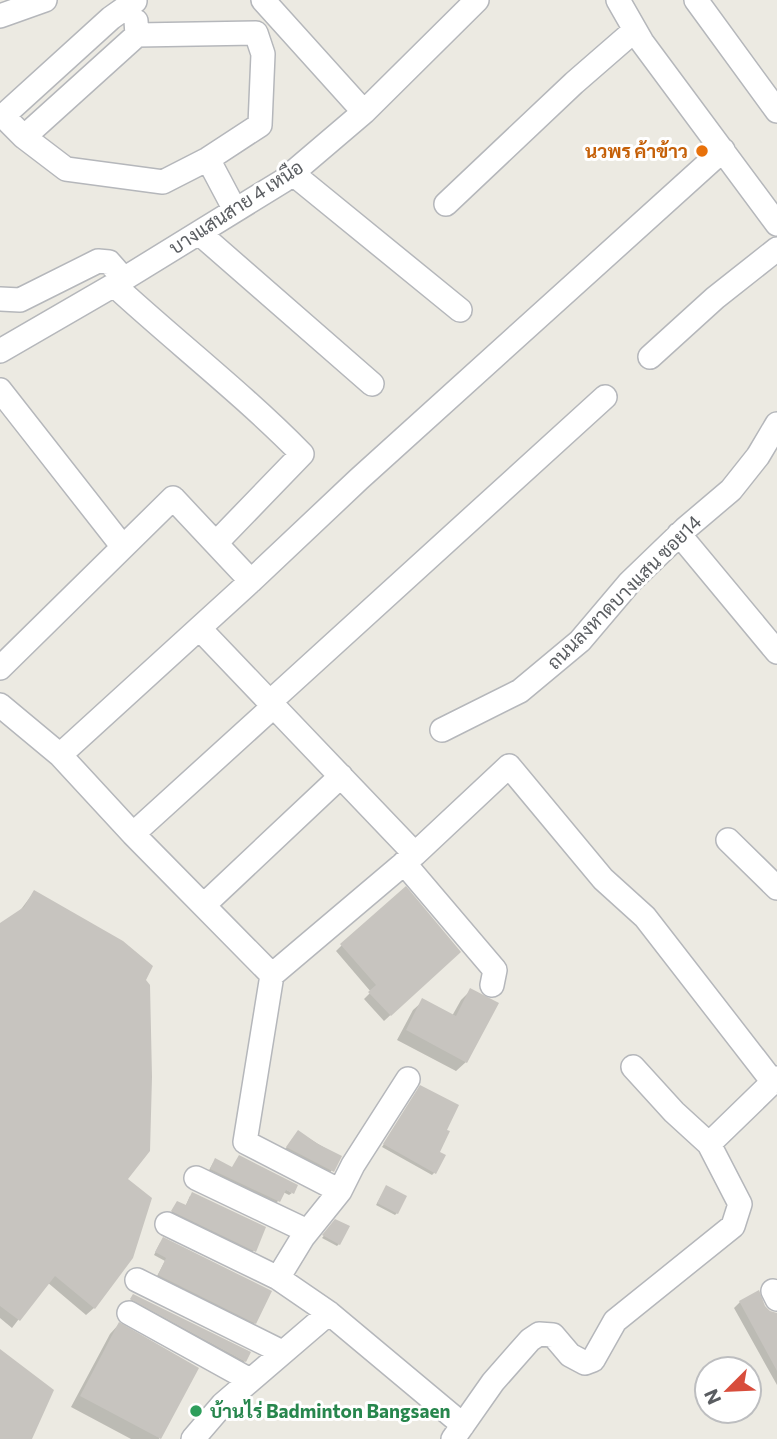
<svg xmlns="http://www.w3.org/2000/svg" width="777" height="1439" viewBox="0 0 777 1439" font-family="Commissioner,Sarabun,sans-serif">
<rect width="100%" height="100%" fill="#eceae2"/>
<path fill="#0003" d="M34 892 144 981 126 1179 94 1308 86 1315 47 1282 12 1328 0 1318V925L19 912Z
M342 945 459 952 384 1021 364 999 371 992 336 951Z
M471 990 466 1062 456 1071 397 1040 413 1010 423 1001 452 1016 461 1000Z
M418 1090 437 1152 435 1172 432 1175 382 1147Z
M298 1132 340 1157 328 1176 283 1152Z
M237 1160 292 1193 289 1195 283 1192 276 1204 208 1172 213 1163 232 1169Z
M385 1189 397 1213 395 1215 376 1205Z
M190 1196 254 1250 252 1253 170 1214 177 1203 185 1207Z
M336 1221 339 1244 337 1246 322 1238Z
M160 1243 255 1323 252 1326 156 1278 165 1261 154 1255Z
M131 1299 245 1361 242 1364 129 1303Z
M740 1302 777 1314V1385L734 1308Z
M119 1324 197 1369 159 1439H131L71 1407 110 1334Z"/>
<path fill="#c7c4bf" d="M406 886 461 952 391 1016 368 992 376 985 340 944Z
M34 890 123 941 153 966 146 980 150 985 152 1077 150 1151 128 1179 152 1198 133 1258 95 1309 55 1276 20 1321 0 1306V923L24 907Z
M470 988 499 1003 467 1063 406 1030 422 998 456 1016Z
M420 1085 459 1105 447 1130 450 1131 440 1152 446 1155 436 1174 383 1144Z
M298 1130 318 1144 342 1156 334 1172 286 1147Z
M239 1155 298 1185 294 1194 286 1190 280 1202 210 1169 215 1158 232 1167Z
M386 1185 407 1196 398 1214 377 1203Z
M192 1192 266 1227 256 1252 171 1211 177 1201 186 1205Z
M335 1219 350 1226 340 1245 322 1235Z
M163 1237 272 1291 256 1324 158 1275 166 1258 155 1252Z
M759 1290 765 1306 770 1311 777 1313V1371L739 1301Z
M133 1294 251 1352 246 1362 130 1299Z
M119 1322 199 1368 161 1439 80 1396Z
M0 1349 54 1390 32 1439H0Z"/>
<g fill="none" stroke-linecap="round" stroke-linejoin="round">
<defs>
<path id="minor" d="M263 0 364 112
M618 0 642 42 777 224
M696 0 777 111
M135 1 111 18 3 116 24 137 66 169 163 182 208 159 260 125 263 54 256 33 137 35
M0 16 45 0
M24 137 137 35 136 21
M208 159 235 210
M292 173 460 310
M446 204 574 83 635 30
M199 233 372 384
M114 285C176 342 243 394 302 454L216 543
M0 299 20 300 98 261 109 262 124 279
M0 351 114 285 283 181 364 112 477 0
M650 357 715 298 777 249
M0 390 123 547
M679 534 777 652
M200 629 415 854
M0 668 173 498 251 581
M271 701 605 397
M0 705 60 755 133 834 272 975 245 1142 340 1191
M442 730 520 691 580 641 630 582 685 529 731 490 758 456 777 424
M60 755 251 581 359 479 723 150
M133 834 275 705
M728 840 777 888
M404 863 495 970 492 985
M204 905 341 776
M272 975 415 854 509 766 603 879 645 917 773 1082
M633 1067 674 1112 709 1144
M196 1178 307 1231
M167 1224 278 1278 329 1313 463 1425
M278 1278 303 1237 340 1191 353 1165 408 1079
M137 1280 282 1352
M773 1291 777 1299
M129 1313 250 1380
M193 1439 223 1404 329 1313
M453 1439 493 1382 530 1340 539 1334 553 1335 570 1355 585 1363 593 1360 615 1321 733 1226 740 1204 709 1144 777 1078"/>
</defs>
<use href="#minor" stroke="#b5b7bb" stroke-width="26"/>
<use href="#minor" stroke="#fff" stroke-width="23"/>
</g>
<circle fill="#e8710a" stroke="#fff" stroke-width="2.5" cx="702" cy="151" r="7"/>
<circle fill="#2e9e5b" stroke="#fff" stroke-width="2.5" cx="196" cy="1411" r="7"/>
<g text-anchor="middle" stroke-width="6" stroke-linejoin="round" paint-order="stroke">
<g font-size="19" font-weight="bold" fill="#c56008" stroke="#fff" text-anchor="end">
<text x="688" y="158">นวพร ค้าข้าว</text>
</g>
<g font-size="19" fill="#5a5d61" stroke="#fff">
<text transform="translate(236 207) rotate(-33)" y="7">บางแสนสาย 4 เหนือ</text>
<text transform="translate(624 592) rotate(-45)" y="7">ถนนลงหาดบางแสน ซอย14</text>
</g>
<g font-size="19" font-weight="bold" fill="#27864d" stroke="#fff" text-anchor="start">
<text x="210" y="1418">บ้านไร่ Badminton Bangsaen</text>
</g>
</g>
<g transform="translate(728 1390) rotate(246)"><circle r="33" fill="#ffffff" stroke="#bdbec0" stroke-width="2"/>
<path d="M0-5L12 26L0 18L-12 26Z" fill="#d84d3c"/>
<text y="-10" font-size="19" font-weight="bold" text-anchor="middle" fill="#5a5d61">N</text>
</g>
</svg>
